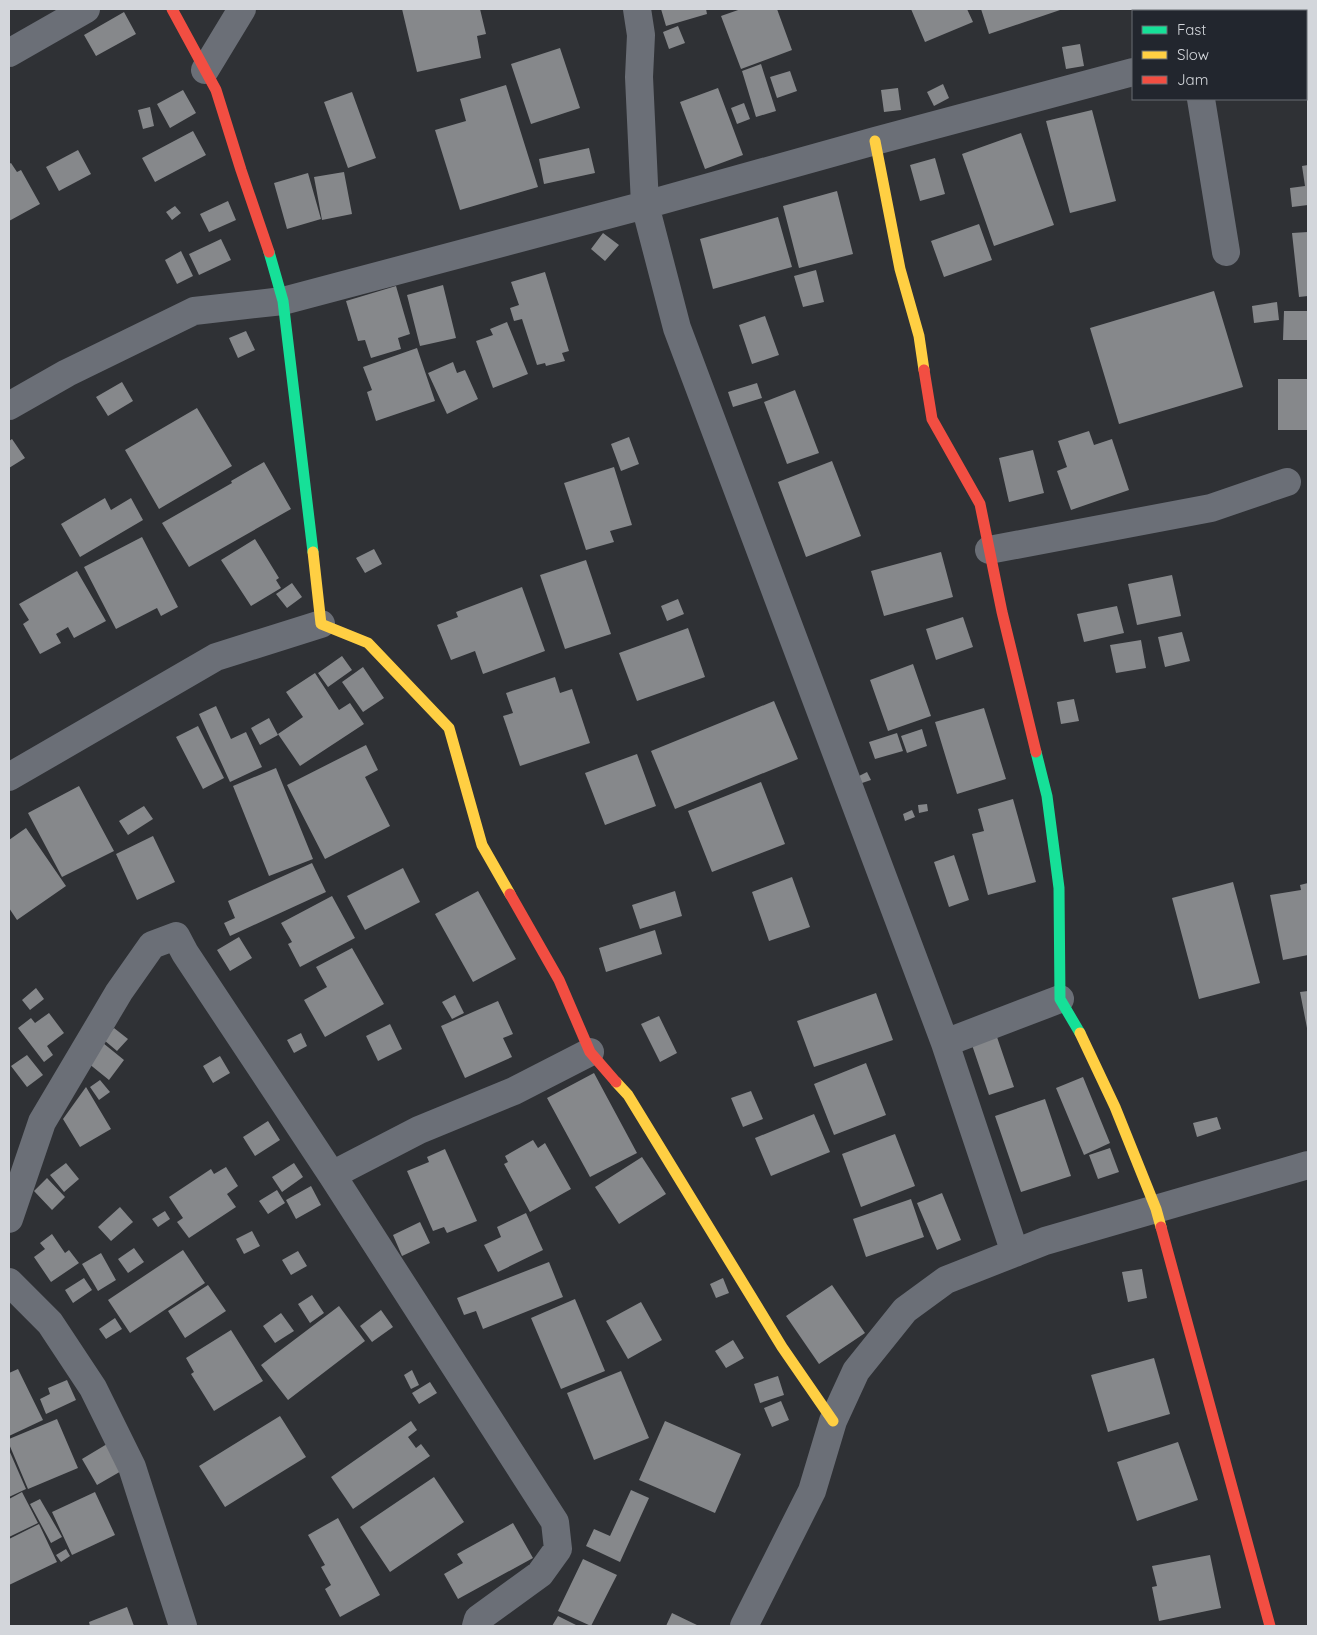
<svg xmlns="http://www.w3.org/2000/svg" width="1317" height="1635" viewBox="0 0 1317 1635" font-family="Quicksand,sans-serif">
<rect width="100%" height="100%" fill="#2f3135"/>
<path fill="#86888b" d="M402 9H480L486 34 477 36 481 58 417 72Z
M661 9H706L707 14 666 26Z
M741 9H777L792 50 741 69 721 16Z
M911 9H967L973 22 925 42Z
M981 9H1063L989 34Z
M124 12 136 34 96 56 84 35Z
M678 26 685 43 669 49 663 32Z
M1080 44 1084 66 1066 69 1062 47Z
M560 48 580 108 531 124 511 64Z
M761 64 776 111 756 117 742 71Z
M790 71 797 91 777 98 770 77Z
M943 84 949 98 934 106 927 92Z
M506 85 538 187 460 210 435 130 466 121 460 99Z
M718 88 743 155 705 169 680 102Z
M898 88 901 110 884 112 881 90Z
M183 90 196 113 170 128 157 104Z
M352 92 376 158 348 168 324 102Z
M744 103 750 119 737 124 731 108Z
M150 107 154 126 143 129 138 110Z
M1092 110 1116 201 1070 213 1046 121Z
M193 131 206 155 155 182 142 158Z
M1021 133 1054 225 994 246 962 154Z
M589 148 595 173 544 184 539 159Z
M78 150 91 174 59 191 46 167Z
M935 158 945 194 920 201 910 165Z
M11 163 17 172 21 170 40 204 9 221V164Z
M1308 165V205L1292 207 1290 188 1305 186 1302 166Z
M344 172 352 214 322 220 314 177Z
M308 173 321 219 287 229 274 183Z
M837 191 853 254 799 268 783 206Z
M228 201 236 220 209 232 200 214Z
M175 206 181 213 172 220 166 212Z
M778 217 792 267 713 289 700 239Z
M979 224 992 260 944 277 931 241Z
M1308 232V296L1299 297 1292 233Z
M603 233 619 245 605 261 591 249Z
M221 239 231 260 199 275 189 254Z
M181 251 193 276 177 284 165 260Z
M816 270 824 302 803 307 794 276Z
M545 272 569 351 562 353 565 361 546 366 545 363 537 365 522 319 514 321 510 308 519 305 511 282Z
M443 285 456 338 420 346 407 295Z
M396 286 410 334 398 338 401 349 371 358 365 340 358 341 346 301Z
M1214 291 1243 387 1119 424 1090 328Z
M1277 302 1279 320 1254 323 1252 306Z
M1284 311H1308V340H1283Z
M765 316 779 355 752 364 739 325Z
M507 322 528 374 493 388 476 341 493 335 490 329Z
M246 331 255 350 238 358 229 338Z
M417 348 435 401 376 421 367 392 372 390 363 367Z
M453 362 457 373 465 370 478 399 447 414 428 373Z
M1278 379H1308V430H1278Z
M122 382 133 401 108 416 96 397Z
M757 383 762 398 733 407 728 392Z
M795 390 819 453 787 464 764 402Z
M197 408 232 466 159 509 125 450Z
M1089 431 1094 445 1112 439 1129 490 1071 510 1057 471 1067 467 1058 441Z
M629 437 639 464 621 471 611 444Z
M12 439 25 458 9 468V441Z
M1033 450 1044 493 1009 502 999 458Z
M832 461 861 536 806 557 778 482Z
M264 462 291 509 189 567 162 523 232 483 231 481Z
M614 467 632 525 610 531 614 542 586 550 564 483Z
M105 498 111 510 131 498 143 520 80 557 61 524Z
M142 537 178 607 161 616 157 608 116 629 84 567Z
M255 539 279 578 276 580 281 588 251 606 221 560Z
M374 549 382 564 365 573 356 558Z
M941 552 953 597 884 616 871 571Z
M586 560 611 634 565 649 540 575Z
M77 571 106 621 74 638 68 627 56 634 61 643 40 654 23 624 29 620 19 604Z
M1172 575 1181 616 1137 625 1128 584Z
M292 583 302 597 287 608 276 594Z
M522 587 545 651 483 674 475 651 451 660 437 625 458 617 456 612Z
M678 599 684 614 667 621 661 606Z
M1117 606 1124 633 1084 642 1077 614Z
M963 617 973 647 936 660 926 629Z
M688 628 705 677 637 701 619 653Z
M1182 632 1190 661 1165 667 1158 637Z
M1141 640 1146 668 1116 673 1110 645Z
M342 656 352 670 328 687 318 673Z
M913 664 931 716 888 731 870 680Z
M363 667 384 698 363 712 342 682Z
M315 673 339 710 350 703 364 724 300 766 278 734 303 717 286 692Z
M555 677 560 693 572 689 590 743 520 766 503 716 513 713 506 693Z
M1074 699 1079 721 1061 724 1057 702Z
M774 701 798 759 675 809 651 751Z
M216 706 231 739 246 732 262 767 230 782 199 714Z
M984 708 1006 779 957 794 935 722Z
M269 718 278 735 260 745 251 728Z
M198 726 224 778 203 789 176 737Z
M922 729 927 746 907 753 901 736Z
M897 733 903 751 875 759 869 742Z
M366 745 378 770 365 777 390 826 325 859 287 785Z
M637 754 656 806 605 825 585 773Z
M276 768 313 859 269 876 233 786Z
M867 772 871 780 862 783 859 776Z
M761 782 785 844 712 872 688 811Z
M79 786 114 851 62 877 28 813Z
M1013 799 1036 882 988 895 972 834 984 831 978 809Z
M927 804 928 811 919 813 918 805Z
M144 806 153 819 128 835 119 821Z
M912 810 915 817 905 821 903 814Z
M26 828 66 886 17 920 9 908V840Z
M153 836 175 882 137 900 116 854Z
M954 855 969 900 949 907 934 862Z
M312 863 326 892 230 936 224 923 235 918 228 901Z
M403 868 420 902 365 930 347 896Z
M792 877 810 927 769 941 752 892Z
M1233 882 1260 983 1199 999 1172 898Z
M1308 883V955L1283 960 1270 895 1301 890 1300 885Z
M478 891 516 959 473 982 435 914Z
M675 891 682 916 640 929 632 905Z
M332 896 355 938 300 967 288 944 292 942 281 923Z
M655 930 662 954 606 972 599 948Z
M239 937 252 958 230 971 217 950Z
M352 948 384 1004 325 1037 304 1000 327 987 316 967Z
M36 988 44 999 30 1010 22 1000Z
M1308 991V1027L1307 1028 1300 992Z
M876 993 893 1040 814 1067 797 1021Z
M455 995 464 1013 452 1019 442 1002Z
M498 1001 513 1034 503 1038 512 1057 465 1078 441 1026Z
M49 1013 64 1033 47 1046 53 1055 44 1062 18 1028 31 1018 35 1023Z
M659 1016 677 1053 660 1062 641 1024Z
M390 1024 402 1049 378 1061 366 1036Z
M114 1028 128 1039 117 1051 104 1040Z
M301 1033 307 1046 294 1053 287 1040Z
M997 1037 1014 1087 989 1095 972 1045Z
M103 1043 124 1060 109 1080 88 1063Z
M27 1055 43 1075 27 1087 11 1066Z
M220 1056 230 1073 213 1083 203 1066Z
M866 1063 886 1115 834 1135 814 1084Z
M594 1073 637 1153 590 1177 547 1098Z
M1083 1077 1110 1143 1084 1155 1056 1088Z
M100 1080 110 1092 99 1100 90 1087Z
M86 1087 111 1129 80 1147 63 1119Z
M751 1091 763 1119 743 1127 731 1098Z
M1045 1099 1071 1176 1021 1192 995 1116Z
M814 1114 830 1152 771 1176 755 1138Z
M1217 1117 1221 1129 1197 1137 1193 1123Z
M268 1121 280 1140 255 1156 243 1137Z
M895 1134 915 1186 861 1207 842 1154Z
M533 1140 538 1148 545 1143 571 1189 530 1212 504 1164 508 1162 505 1156Z
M1110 1148 1119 1172 1098 1179 1089 1155Z
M445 1149 477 1221 447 1233 444 1227 433 1231 407 1171 429 1162 427 1157Z
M642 1157 666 1194 619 1224 595 1187Z
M66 1163 79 1179 64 1192 50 1175Z
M294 1163 303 1177 282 1192 272 1177Z
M226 1167 238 1186 227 1194 236 1207 189 1238 177 1222 183 1218 169 1197 211 1169 214 1174Z
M47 1178 65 1197 52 1210 34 1191Z
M311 1186 321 1205 296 1219 286 1200Z
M277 1190 285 1203 268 1214 259 1201Z
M942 1193 961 1240 937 1250 917 1203Z
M911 1199 924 1237 866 1257 853 1219Z
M120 1207 133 1222 111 1241 98 1227Z
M165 1211 170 1219 158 1227 152 1219Z
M526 1213 543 1250 498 1272 484 1245 501 1237 497 1227Z
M420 1222 430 1243 402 1256 393 1235Z
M252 1231 260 1246 244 1254 236 1239Z
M52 1234 65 1253 69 1250 79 1263 51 1282 34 1257 45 1249 40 1243Z
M134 1248 144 1262 128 1273 118 1259Z
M183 1250 205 1283 130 1333 108 1300Z
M298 1251 307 1266 291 1275 282 1260Z
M101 1253 116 1280 98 1291 82 1264Z
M549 1262 563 1297 483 1329 476 1311 464 1315 457 1298Z
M1142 1269 1147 1298 1128 1302 1122 1272Z
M84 1278 92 1290 73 1303 65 1290Z
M723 1278 729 1293 716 1298 710 1284Z
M208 1285 226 1311 185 1338 168 1311Z
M832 1285 865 1333 819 1364 786 1316Z
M312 1295 324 1313 310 1323 298 1304Z
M575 1299 605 1371 561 1389 531 1318Z
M641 1302 662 1340 628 1359 606 1321Z
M339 1306 365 1341 288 1400 261 1365Z
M381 1310 393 1327 372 1342 360 1326Z
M281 1313 294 1331 275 1343 263 1326Z
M115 1318 122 1329 106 1339 99 1329Z
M231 1330 263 1381 214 1411 191 1374 194 1372 186 1358Z
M733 1340 744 1358 726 1368 715 1351Z
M1154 1358 1170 1414 1108 1432 1091 1375Z
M18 1369 43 1420 9 1436V1373Z
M412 1370 419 1385 411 1389 404 1375Z
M621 1371 649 1438 594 1460 567 1393Z
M778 1376 784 1395 760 1403 754 1384Z
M67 1380 76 1400 46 1414 40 1399 50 1394 48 1388Z
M430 1382 437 1393 419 1404 412 1393Z
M781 1401 789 1420 772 1427 764 1408Z
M280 1416 306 1457 225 1507 199 1466Z
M57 1419 78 1468 28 1489 9 1444V1439Z
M411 1421 417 1430 408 1437 416 1448 421 1444 430 1456 353 1509 331 1477Z
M665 1421 741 1454 715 1513 639 1480Z
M1178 1442 1198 1500 1137 1521 1117 1462Z
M107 1444 123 1470 97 1485 82 1459Z
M9 1450 26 1489 9 1497Z
M434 1477 464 1522 390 1572 360 1527Z
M631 1490 649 1498 620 1562 586 1546 594 1529 610 1536Z
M22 1492 38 1523 9 1537V1499Z
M95 1492 115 1535 72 1555 52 1512Z
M40 1499 62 1537 51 1543 30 1504Z
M338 1518 380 1595 340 1617 325 1589 331 1585 321 1567 325 1565 308 1535Z
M513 1523 533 1558 458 1599 444 1574 463 1563 457 1554Z
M39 1524 57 1562 9 1585V1539Z
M66 1549 70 1556 61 1562 56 1555Z
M1210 1555 1221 1608 1159 1621 1152 1587 1157 1586 1152 1566Z
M583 1559 617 1575 591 1626 558 1611Z
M127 1607 134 1626H90L89 1622Z
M672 1613 699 1626H666Z
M558 1616 578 1626H552Z"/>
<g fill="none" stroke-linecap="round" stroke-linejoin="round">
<path stroke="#6b6f77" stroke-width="28" d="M637 9 641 35 639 77 645 205 677 328 945 1043 1015 1253
M1183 9V11
M1306 22H1308
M9 53 86 9
M205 70 242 9
M1201 99 1226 252
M9 406 67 373 194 311 283 301 645 205 875 141 1133 72
M989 550 1211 508 1287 482
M9 777 216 657 321 624
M945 1043 1060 999
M332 1175 419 1130 514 1091 590 1052
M9 1219 42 1122 119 992 152 945 176 936 185 953 332 1175 555 1522 558 1549 540 1574 478 1619 476 1626
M9 1282 50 1323 93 1388 132 1467 183 1626
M744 1626 812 1491 833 1421 856 1371 905 1310 946 1280 1045 1241 1308 1165"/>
<path stroke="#16e098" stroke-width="11" d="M269 252 283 301 313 552
M1036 752 1047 796 1059 888 1060 999 1080 1033"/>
<path stroke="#ffcf43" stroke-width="11" d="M875 141 900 269 919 336 924 370
M313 552 321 624 368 643 449 728 482 845 510 894
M1080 1033 1115 1107 1156 1209 1161 1227
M616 1082 628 1095 782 1347 833 1421"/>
<path stroke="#f24e42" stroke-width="11" d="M172 9 216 90 241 170 269 252
M924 370 932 419 980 504 1002 612 1036 752
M510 894 559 980 590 1052 616 1082
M1161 1227 1270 1626"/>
</g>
<rect width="1317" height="1635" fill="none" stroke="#d3d6db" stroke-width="20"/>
<rect x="1132" y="10" width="175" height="90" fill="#22262e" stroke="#696c73"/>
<rect x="1142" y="26" width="25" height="8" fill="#16e098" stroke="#696c73"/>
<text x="1177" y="35" font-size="15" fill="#d3d6db">Fast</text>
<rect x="1142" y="51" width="25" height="8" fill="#ffcf43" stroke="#696c73"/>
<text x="1177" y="60" font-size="15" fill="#d3d6db">Slow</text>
<rect x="1142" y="76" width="25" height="8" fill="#f24e42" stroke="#696c73"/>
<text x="1177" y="85" font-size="15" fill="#d3d6db">Jam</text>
</svg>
